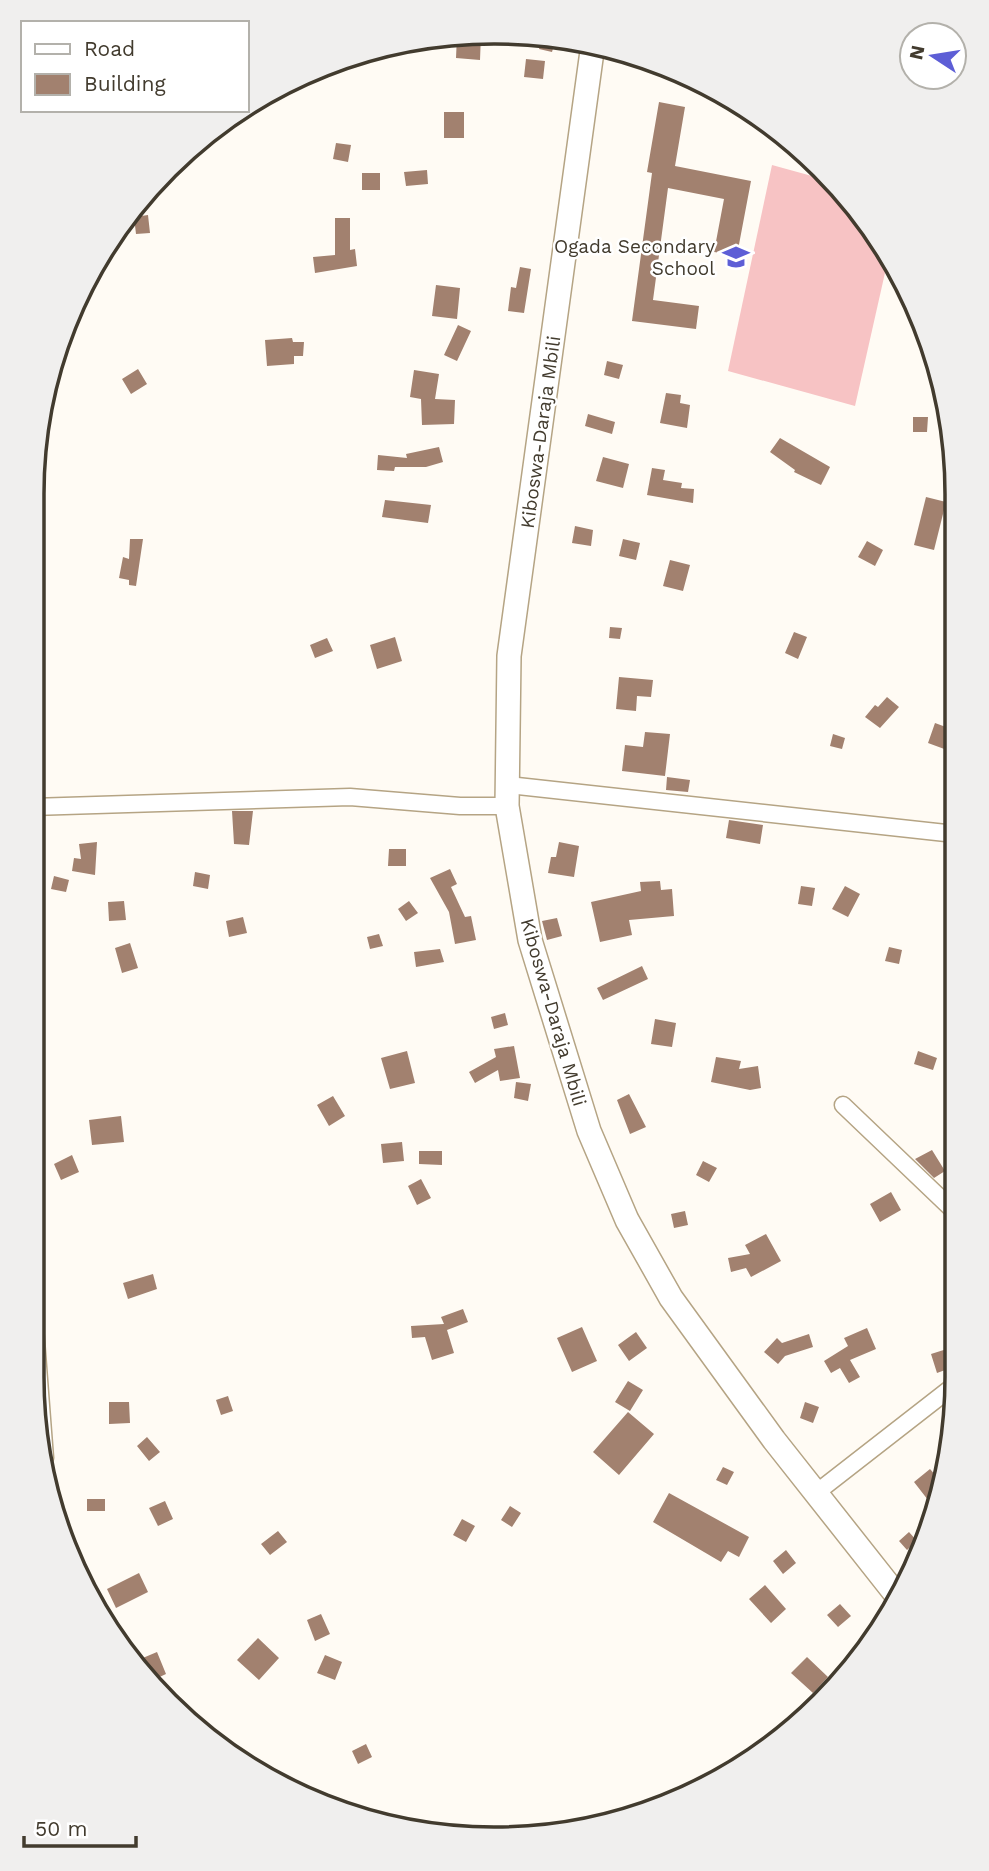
<svg xmlns="http://www.w3.org/2000/svg" width="989" height="1871" viewBox="0 0 989 1871" font-family="'Work Sans',sans-serif">
<rect width="100%" height="100%" fill="#fffbf4"/>
<path fill="#f7c3c4" d="M772 165 830 181 879 237 889 255 855 406 728 371Z"/>
<path fill="#a2816f" d="M481 34 480 60 456 58 457 35Z
M543 35 556 38 552 52 539 49Z
M526 59 545 61 543 79 524 77Z
M659 102 685 107 675 166 751 181 737 255 714 252 724 199 668 188 653 300 699 306 696 329 632 321 652 173 647 172Z
M444 112H464V138H444Z
M336 143 351 145 348 162 333 159Z
M427 170 428 184 406 186 404 172Z
M362 173H380V190H362Z
M148 215 150 233 136 234 134 217Z
M335 218H350V250L355 249 357 266 315 273 313 257 335 255Z
M520 267 531 269 524 313 508 311 511 287 516 288Z
M436 285 460 288 457 319 432 316Z
M458 325 471 331 457 361 444 355Z
M292 338 293 342H304L303 356H294V364L267 366 265 340Z
M607 361 623 365 619 379 604 375Z
M138 369 147 384 131 394 122 379Z
M414 370 439 374 435 399 455 400 454 424 422 425 421 399 410 397Z
M666 393 681 395 680 403 690 405 687 428 660 423Z
M588 414 615 422 612 434 585 426Z
M913 417H928L927 432H913Z
M780 438 830 467 821 485 794 472 795 470 770 452Z
M439 447 443 462 426 467H395L394 471 377 470 378 455 407 458 406 454Z
M603 457 629 464 623 488 596 481Z
M652 468 665 470 663 480 682 483 681 488 694 489 693 503 647 495Z
M926 497 946 502 934 550 914 545Z
M385 500 431 505 428 523 382 517Z
M575 526 593 530 591 546 572 543Z
M130 539H143L136 586 129 585V580L119 578 123 557 129 559Z
M623 539 640 543 636 560 619 556Z
M867 541 883 550 875 566 858 557Z
M670 560 690 565 683 591 663 586Z
M610 627 622 628 620 639 609 638Z
M794 632 807 637 798 659 785 653Z
M395 637 402 661 377 669 370 645Z
M327 638 333 651 315 658 310 645Z
M619 677 653 680 651 697 637 696 636 711 616 709Z
M887 697 899 707 880 728 865 717 875 705 878 707Z
M935 723 954 730 947 750 928 743Z
M645 732 670 734 665 776 622 771 625 745 643 747Z
M833 734 845 738 842 749 830 746Z
M667 777 690 780 688 792 666 790Z
M232 811H253L249 845 234 844Z
M729 820 763 825 760 844 726 838Z
M97 842 95 875 72 871 74 858 81 859 79 844Z
M559 842 579 846 574 877 548 873 551 857H556Z
M389 849H406V866H388Z
M450 869 457 884 451 887 465 917 471 916 476 940 455 944 449 912 430 878Z
M195 872 210 875 208 889 193 886Z
M54 876 69 880 66 892 51 889Z
M660 881 661 890 672 889 674 916 629 920 632 935 600 942 591 902 641 891 640 882Z
M801 886 815 888 812 906 798 904Z
M845 886 860 894 848 917 832 909Z
M124 901 126 920 109 921 108 902Z
M409 901 418 913 406 921 398 909Z
M243 917 247 933 229 937 226 921Z
M557 918 562 936 547 940 542 921Z
M379 934 383 946 370 949 367 937Z
M130 943 138 968 122 973 115 948Z
M889 947 902 950 899 964 885 961Z
M440 949 444 962 416 967 414 952Z
M642 966 648 979 603 1000 597 988Z
M505 1013 508 1025 494 1029 491 1017Z
M655 1019 676 1023 672 1047 651 1044Z
M514 1046 520 1078 500 1081 498 1070 475 1083 469 1072 496 1057 494 1049Z
M407 1051 415 1083 390 1089 381 1058Z
M918 1051 937 1058 933 1070 914 1064Z
M716 1057 741 1061 739 1069 758 1066 761 1088 750 1090 711 1082Z
M516 1082 531 1084 528 1101 514 1098Z
M629 1094 646 1127 630 1134 617 1100Z
M333 1096 345 1116 329 1126 317 1105Z
M121 1116 124 1142 92 1145 89 1120Z
M402 1142 404 1161 383 1163 381 1144Z
M932 1150 945 1171 934 1178 915 1159Z
M419 1151H442V1165L419 1164Z
M72 1155 79 1172 61 1180 54 1164Z
M703 1161 717 1168 709 1182 696 1175Z
M421 1179 431 1198 417 1205 408 1186Z
M891 1192 901 1210 880 1222 870 1204Z
M685 1211 688 1225 674 1228 671 1214Z
M766 1234 781 1261 751 1277 746 1268 731 1272 728 1258 750 1254 745 1245Z
M153 1274 157 1289 128 1299 123 1283Z
M463 1309 468 1322 447 1330 454 1353 432 1360 425 1337 412 1338 411 1326 444 1324 441 1317Z
M582 1327 597 1361 572 1372 557 1338Z
M867 1328 876 1349 850 1360 860 1377 849 1383 840 1368 831 1373 824 1361 848 1346 844 1338Z
M636 1332 647 1348 629 1361 618 1345Z
M809 1334 813 1347 785 1356 778 1364 764 1352 777 1338 782 1343Z
M950 1348 956 1366 937 1373 931 1354Z
M628 1381 643 1390 630 1411 615 1402Z
M228 1396 233 1411 221 1415 216 1400Z
M109 1402H129L130 1423 109 1424Z
M805 1402 819 1407 813 1423 800 1418Z
M628 1412 654 1434 619 1475 593 1452Z
M147 1437 160 1452 149 1461 137 1446Z
M723 1467 734 1472 727 1485 716 1480Z
M930 1469 944 1485 928 1500 914 1482Z
M669 1493 749 1537 739 1557 728 1551 721 1562 653 1522Z
M87 1499H105V1511H87Z
M165 1501 173 1519 158 1526 149 1508Z
M510 1506 521 1513 512 1527 501 1520Z
M462 1519 475 1526 466 1542 453 1535Z
M278 1531 287 1542 270 1555 261 1544Z
M909 1532 917 1541 907 1550 899 1541Z
M786 1550 796 1563 783 1574 773 1561Z
M139 1573 148 1592 116 1608 107 1589Z
M765 1585 786 1609 771 1623 749 1599Z
M840 1604 851 1616 838 1627 827 1615Z
M321 1614 330 1634 315 1641 307 1620Z
M258 1638 279 1658 259 1680 237 1660Z
M157 1652 166 1674 151 1681 144 1674 138 1660Z
M325 1655 342 1662 335 1680 317 1673Z
M807 1657 828 1677 813 1693 791 1673Z
M366 1744 372 1757 358 1764 352 1751Z"/>
<g fill="none" stroke-linecap="round" stroke-linejoin="round">
<defs>
<path id="street" d="M508 785 955 834
M32 807 350 797 460 806H507
M843 1105 956 1213
M32 1288 45 1458
M816 1493 956 1384"/>
<path id="secondary" d="M593 44 509 656 507 806 530 940 589 1131 627 1220 671 1298 774 1440 898 1597"/>
</defs>
<use href="#street" stroke="#b5a484" stroke-width="19"/>
<use href="#secondary" stroke="#b5a484" stroke-width="26"/>
<use href="#street" stroke="#fff" stroke-width="16"/>
<use href="#secondary" stroke="#fff" stroke-width="23"/>
</g>
<defs>
<symbol id="school-bare" viewBox="-9 -9 18 18"><path d="M0-5L7-2L0 1L-7-2ZM-4 1L0 2.5L4 1V4Q0 6-4 4Z" fill="#5d5ed6" stroke="#fff" stroke-width="2.5" paint-order="stroke"/></symbol>
</defs>
<g fill-rule="evenodd">
<use href="#school-bare" x="717" y="238" width="38" height="38"/>
</g>
<g text-anchor="middle" stroke-width="5" stroke-linejoin="round" paint-order="stroke">
<g font-size="19" fill="#423b2e" stroke="#fff" text-anchor="end">
<text x="715" y="253">Ogada Secondary<tspan x="715" dy="22">School</tspan></text>
</g>
<g font-size="19" fill="#423b2e" stroke="#fff">
<text transform="translate(540 432) rotate(-82)" y="7">Kiboswa-Daraja Mbili</text>
<text transform="translate(554 1012) rotate(74)" y="7">Kiboswa-Daraja Mbili</text>
</g>
</g>
<path d="M0 0H989V1871H0ZM494 44H495A450 450 0 0 1 945 494V1377A450 450 0 0 1 495 1827H494A450 450 0 0 1 44 1377V494A450 450 0 0 1 494 44Z" fill="#f0efee" fill-rule="evenodd"/>
<path fill="none" stroke="#423b2e" stroke-width="3.5" d="M494 44H495A450 450 0 0 1 945 494V1377A450 450 0 0 1 495 1827H494A450 450 0 0 1 44 1377V494A450 450 0 0 1 494 44Z"/>
<rect x="21" y="21" width="228" height="91" fill="#ffffff" stroke="#b3b1ab" stroke-width="2"/>
<rect x="35" y="44" width="35" height="10" fill="#ffffff" stroke="#b3b1ab" stroke-width="2"/>
<text x="84" y="56" font-size="21" fill="#423b2e">Road</text>
<rect x="35" y="74" width="35" height="21" fill="#a2816f" stroke="#b3b1ab" stroke-width="2"/>
<text x="84" y="91" font-size="21" fill="#423b2e">Building</text>
<g transform="translate(933 56) rotate(282)"><circle r="33" fill="#ffffff" stroke="#b3b1ab" stroke-width="2"/>
<path d="M0-5L12 26L0 18L-12 26Z" fill="#5d5ed6"/>
<text y="-10" font-size="19" font-weight="bold" text-anchor="middle" fill="#423b2e">N</text>
</g>
<path d="M24 1836v10h112v-10" fill="none" stroke="#423b2e" stroke-width="3.5"/>
<text x="35" y="1836" font-size="21" fill="#423b2e" stroke="#ffffff" stroke-width="5" paint-order="stroke">50 m</text>
</svg>
